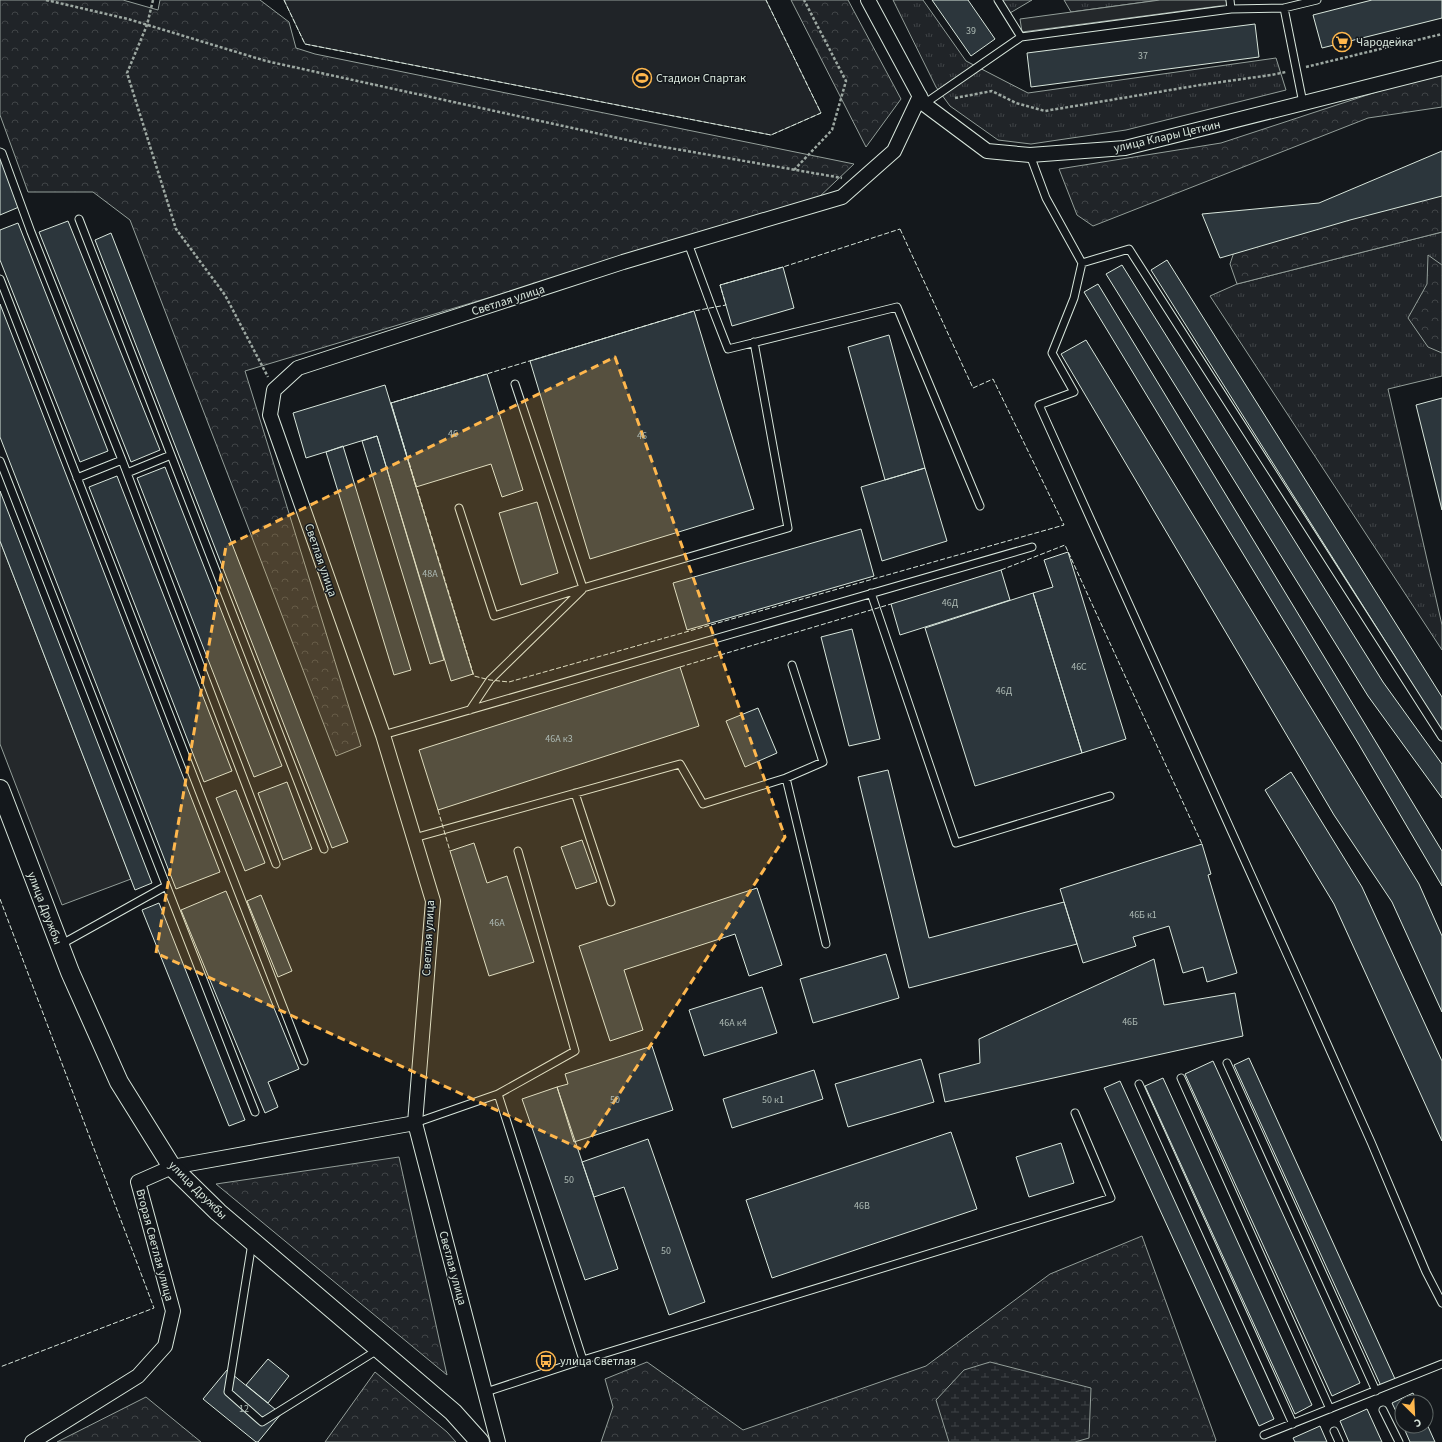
<svg xmlns="http://www.w3.org/2000/svg" width="1442" height="1442" viewBox="0 0 1442 1442" font-family="'Source Sans 3',sans-serif">
<defs>
<pattern id="grass-tufts" width="24" height="20" patternUnits="userSpaceOnUse"><rect width="24" height="20" fill="#202428"/><path d="M3 7l-1-3M5 7V3M7 7l1-3M15 17l-1-3M17 17v-4M19 17l1-3" fill="none" stroke="#404447"/></pattern>
<pattern id="forest-crowns" width="20" height="18" patternUnits="userSpaceOnUse"><rect width="20" height="18" fill="#202428"/><path d="M2 6a3 3 0 1 1 6 0M12 15a3 3 0 1 1 6 0" fill="none" stroke="#404447"/></pattern>
<pattern id="wetland-marsh" width="20" height="14" patternUnits="userSpaceOnUse"><rect width="20" height="14" fill="#202428"/><path d="M1 5h8M5 5V1M11 12h8M15 12V8" fill="none" stroke="#404447"/></pattern>
</defs>
<rect width="100%" height="100%" fill="#14181c"/>
<path fill="url(#grass-tufts)" stroke="#939e99" d="M893 0H923L966 61 1028 93 1276 58 1286 90 1126 130 1031 144 998 140 950 106 936 87Z
M1002 0H1032L1010 13Z
M1064 0H1160L1071 12Z
M1442 232V376L1388 389 1442 625V650L1210 296 1237 284Z"/>
<path fill="url(#forest-crowns)" stroke="#939e99" d="M0 0H123L158 10 160 0H260L289 22 296 48 315 54 854 164 817 199 245 371 361 746 336 756 130 220 93 192H28L0 115Z
M791 0H848L901 99 866 147Z
M1442 75V107L1368 118 1093 226 1077 215 1059 169 1221 143 1422 77Z
M1442 183V232L1237 284 1230 264 1240 234Z
M1428 255 1442 265V353L1428 347 1408 318 1427 284Z
M399 1157 447 1375 216 1184Z
M1142 1236 1216 1440 1215 1442H601L613 1407 605 1379 647 1362 743 1430 926 1366 1050 1274Z
M375 1372 447 1432 456 1442H325Z
M146 1397 201 1442H57Z"/>
<path fill="url(#wetland-marsh)" stroke="#939e99" d="M990 1362 1091 1388 1089 1438 1075 1442H949L936 1400 964 1370Z"/>
<path fill="#202428" stroke="#939e99" d="M284 0H766L821 113 771 135 305 44Z"/>
<path fill="#24282b" stroke="#939e99" d="M1160 0H1226L1227 5 1022 32 1020 19Z
M0 541 131 879 62 905 0 744Z"/>
<path fill="#2c363c" stroke="#d8e6dc" d="M932 0H968L995 39 971 56Z
M1372 0H1442V18L1322 48 1313 15Z
M1255 24 1259 57 1031 87 1027 53Z
M1442 151V196L1350 220 1220 258 1202 214 1319 203Z
M0 160H2L19 207 0 215Z
M68 221 160 450 131 462 39 232Z
M18 223 108 451 80 462 0 260V230Z
M111 233 348 842 332 848 95 240Z
M1167 260 1442 697V731L1151 270Z
M1122 265 1383 682 1442 764V798L1368 696 1106 274Z
M783 267 794 308 732 326 720 285Z
M1098 284 1442 851V886L1358 743 1084 292Z
M0 304 220 872 176 889 0 437Z
M694 311 754 509 590 559 530 361Z
M889 335 925 468 885 480 848 347Z
M1086 340 1419 884 1442 936V1012L1392 902 1334 815 1061 354Z
M487 374 523 490 502 497 491 464 416 487 391 403Z
M385 385 473 674 451 681 377 436 306 458 293 413Z
M1442 398V510L1416 405Z
M377 436 444 660 430 664 362 441Z
M343 446 411 670 394 675 326 452Z
M165 467 282 766 254 777 137 478Z
M925 468 947 541 882 561 861 487Z
M117 476 232 771 204 782 89 487Z
M0 491 152 883 135 890 0 541Z
M537 502 558 573 521 585 499 513Z
M861 529 874 576 687 630 673 583Z
M1068 552 1126 739 1082 753 1033 593 1053 587 1044 560Z
M1001 570 1010 600 900 635 891 604Z
M1033 593 1082 753 975 786 925 628Z
M852 629 880 739 849 746 821 637Z
M680 667 699 726 438 810 419 750Z
M758 708 777 753 745 767 726 721Z
M888 770 929 938 1064 902 1077 944 909 988 858 777Z
M1291 772 1362 887 1442 1061V1141L1334 904 1265 790Z
M287 782 312 849 283 860 258 793Z
M236 790 265 863 245 871 216 798Z
M582 840 597 882 576 889 561 847Z
M474 843 487 883 507 876 534 962 489 976 450 851Z
M1202 844 1211 874 1208 875 1237 973 1207 982 1203 967 1183 973 1169 926 1133 937 1136 946 1083 963 1060 889Z
M757 888 782 965 749 976 735 934 624 970 643 1030 610 1041 579 946Z
M226 891 299 1069 268 1082 278 1107 265 1113 181 910Z
M261 895 292 971 278 977 247 901Z
M159 903 245 1120 229 1126 142 910Z
M886 954 899 998 813 1023 800 979Z
M1154 959 1164 1005 1235 993 1243 1036 945 1102 939 1074 980 1063 979 1039Z
M762 987 777 1033 704 1056 689 1010Z
M652 1046 673 1110 574 1142 557 1087 568 1084 565 1074Z
M1249 1058 1395 1379 1381 1386 1234 1065Z
M921 1059 934 1102 848 1127 835 1084Z
M1213 1061 1360 1383 1332 1396 1185 1074Z
M814 1070 823 1099 732 1128 723 1099Z
M1163 1078 1312 1405 1295 1414 1145 1086Z
M1120 1081 1274 1419 1259 1426 1104 1088Z
M557 1087 618 1269 585 1280 522 1099Z
M951 1132 977 1209 772 1278 746 1200Z
M648 1139 705 1302 669 1315 624 1187 594 1197 582 1162Z
M1061 1143 1074 1183 1029 1197 1016 1157Z
M268 1359 289 1376 268 1403 246 1385Z
M227 1370 281 1414 258 1442H256L203 1399Z
M1413 1393 1417 1402H1402V1424L1392 1403Z
M1367 1409 1382 1442H1349L1340 1421Z
M1426 1422 1435 1442H1410L1403 1426H1426Z
M1320 1426 1327 1442H1295L1293 1438Z"/>
<g fill="none" stroke-linecap="round" stroke-linejoin="round">
<defs>
<path id="service" d="M998 0 1021 37
M1230 0 1231 9
M1284 8 1303 103
M924 104 1021 37 1231 9 1284 8 1317 0
M0 152 2 153 31 232 122 460
M1030 155 1046 198 1082 263 1074 298 1052 353 1074 392 1039 405 1304 992 1371 1142 1426 1272 1442 1303
M688 243 712 308 728 349 897 307 980 506
M1082 263 1129 249 1442 737
M0 279 304 1061
M515 384 583 588 788 528 754 342
M171 455 324 849
M0 461 255 1112
M127 473 276 864
M77 478 122 460 127 473 171 455 79 219
M459 508 494 616 583 588
M871 593 956 843 1110 796
M470 710 490 680 582 590
M383 735 1032 547
M786 778 823 762 792 665
M575 793 611 902
M414 838 680 764 703 804 786 778 826 944
M60 945 166 886
M1227 1063 1376 1391
M1181 1078 1330 1409
M1139 1084 1293 1424
M498 1094 575 1051 518 851
M415 1123 498 1094 583 1360 486 1392
M252 1243 228 1392 262 1422 379 1349
M583 1360 1111 1198 1075 1113
M1383 1410 1399 1442
M1334 1431 1339 1442
M1264 1435 1442 1364"/>
<path id="minor" d="M868 0 924 104 987 151 1030 155 1125 148 1442 68
M32 1442 138 1376 165 1346 173 1311 138 1182 172 1167 415 1123
M498 1442 415 1123 433 901 383 735 270 415 274 390 298 368 623 262 842 197 894 151 920 96"/>
<path id="tertiary" d="M0 789 70 972 119 1082 172 1167 218 1212 453 1412 480 1442"/>
</defs>
<use href="#service" stroke="#d8e6dc" stroke-width="9"/>
<use href="#minor" stroke="#d8e6dc" stroke-width="16"/>
<use href="#tertiary" stroke="#d8e6dc" stroke-width="20"/>
<path stroke="#9da8a2" stroke-width="2.5" stroke-dasharray="3 2" stroke-linecap="butt" d="M46 0 128 19 266 61 641 143 842 178
M153 0 147 25 127 73 176 229 225 295 268 377
M1306 67 1442 34
M955 98 992 91 1016 103 1045 111 1200 85 1271 75 1286 72
M794 170 832 130 846 81 804 0"/>
<use href="#service" stroke="#14181c" stroke-width="7"/>
<use href="#minor" stroke="#14181c" stroke-width="14"/>
<use href="#tertiary" stroke="#14181c" stroke-width="18"/>
<path stroke="#d8e6dc" stroke-width="1" stroke-dasharray="5 2" stroke-linecap="butt" d="M284 0 305 44 771 135 821 113 766 0
M900 229 973 388 993 379 1064 525 509 682 490 680 474 676 391 403 694 311 726 305 720 285 783 267Z
M1001 570 1065 545 1202 844
M680 667 891 604
M438 810 450 851
M0 899 154 1308 0 1367"/>
</g>
<path fill="#ffb74d" fill-opacity="0.2" stroke="#ffb74d" stroke-width="3" stroke-dasharray="8 5" stroke-linejoin="round" d="M615 357 785 837 583 1150 156 953 226 546Z"/>
<defs>
<symbol id="supermarket-ring" viewBox="-11 -11 22 22"><circle r="9.5" fill="#14181c" stroke="#ffb74d" stroke-width="1.5"/><path d="M-6-5.5h2.5l.6 2H6L4.5 2H-2.5L-4.4-4H-6ZM-1.5 3.2a1.3 1.3 0 1 0 .1 0ZM3 3.2a1.3 1.3 0 1 0 .1 0Z" fill="#ffb74d"/></symbol>
<symbol id="stadium-ring" viewBox="-11 -11 22 22"><circle r="9.5" fill="#14181c" stroke="#ffb74d" stroke-width="1.5"/><path d="M0-5a6.5 5 0 1 0 0 10a6.5 5 0 1 0 0-10ZM-3.5-1.8h7v3.6h-7Z" fill="#ffb74d"/></symbol>
<symbol id="bus-ring" viewBox="-11 -11 22 22"><circle r="9.5" fill="#14181c" stroke="#ffb74d" stroke-width="1.5"/><path d="M-5-6H5V4H4V6H2V4H-2V6H-4V4H-5ZM-3.5-4V0h7V-4ZM-3.5 1.2v1.5H-2V1.2ZM2 1.2v1.5H3.5V1.2Z" fill="#ffb74d"/></symbol>
</defs>
<g fill-rule="evenodd">
<use href="#supermarket-ring" x="1331" y="31" width="22" height="22"/>
<use href="#stadium-ring" x="631" y="67" width="22" height="22"/>
<use href="#bus-ring" x="535" y="1350" width="22" height="22"/>
</g>
<g text-anchor="middle" stroke-width="3" stroke-linejoin="round" paint-order="stroke">
<g font-size="10" fill="#adbab4">
<text x="971" y="34">39</text>
<text x="1143" y="59">37</text>
<text x="453" y="437">46</text>
<text x="642" y="439">46</text>
<text x="430" y="577">48А</text>
<text x="950" y="606">46Д</text>
<text x="1079" y="670">46С</text>
<text x="1004" y="694">46Д</text>
<text x="559" y="742">46А к3</text>
<text x="1143" y="918">46Б к1</text>
<text x="497" y="926">46А</text>
<text x="1130" y="1025">46Б</text>
<text x="733" y="1026">46А к4</text>
<text x="615" y="1103">50</text>
<text x="773" y="1103">50 к1</text>
<text x="569" y="1183">50</text>
<text x="862" y="1209">46В</text>
<text x="666" y="1254">50</text>
<text x="244" y="1412">12</text>
</g>
<g font-size="12" fill="#d8e6dc" stroke="#14181c" text-anchor="start">
<text x="1356" y="46">Чародейка</text>
<text x="656" y="82">Стадион Спартак</text>
<text x="560" y="1365">улица Светлая</text>
</g>
<g font-size="12" fill="#d8e6dc" stroke="#14181c">
<text transform="translate(1167 136) rotate(-13)" y="4">улица Клары Цеткин</text>
<text transform="translate(508 300) rotate(-18)" y="4">Светлая улица</text>
<text transform="translate(321 560) rotate(71)" y="4">Светлая улица</text>
<text transform="translate(45 908) rotate(69)" y="4">улица Дружбы</text>
<text transform="translate(428 938) rotate(-87)" y="4">Светлая улица</text>
<text transform="translate(198 1190) rotate(45)" y="4">улица Дружбы</text>
<text transform="translate(155 1245) rotate(75)" y="4">Вторая Светлая улица</text>
<text transform="translate(453 1268) rotate(75)" y="4">Светлая улица</text>
</g>
</g>
<g transform="translate(1414 1414) rotate(156)"><circle r="19" fill="#14181c" stroke="#626a69"/>
<path d="M0-3L7 15L0 10L-7 15Z" fill="#ffb74d"/>
<text y="-6" font-size="11" font-weight="bold" text-anchor="middle" fill="#d8e6dc">С</text>
</g>
</svg>
